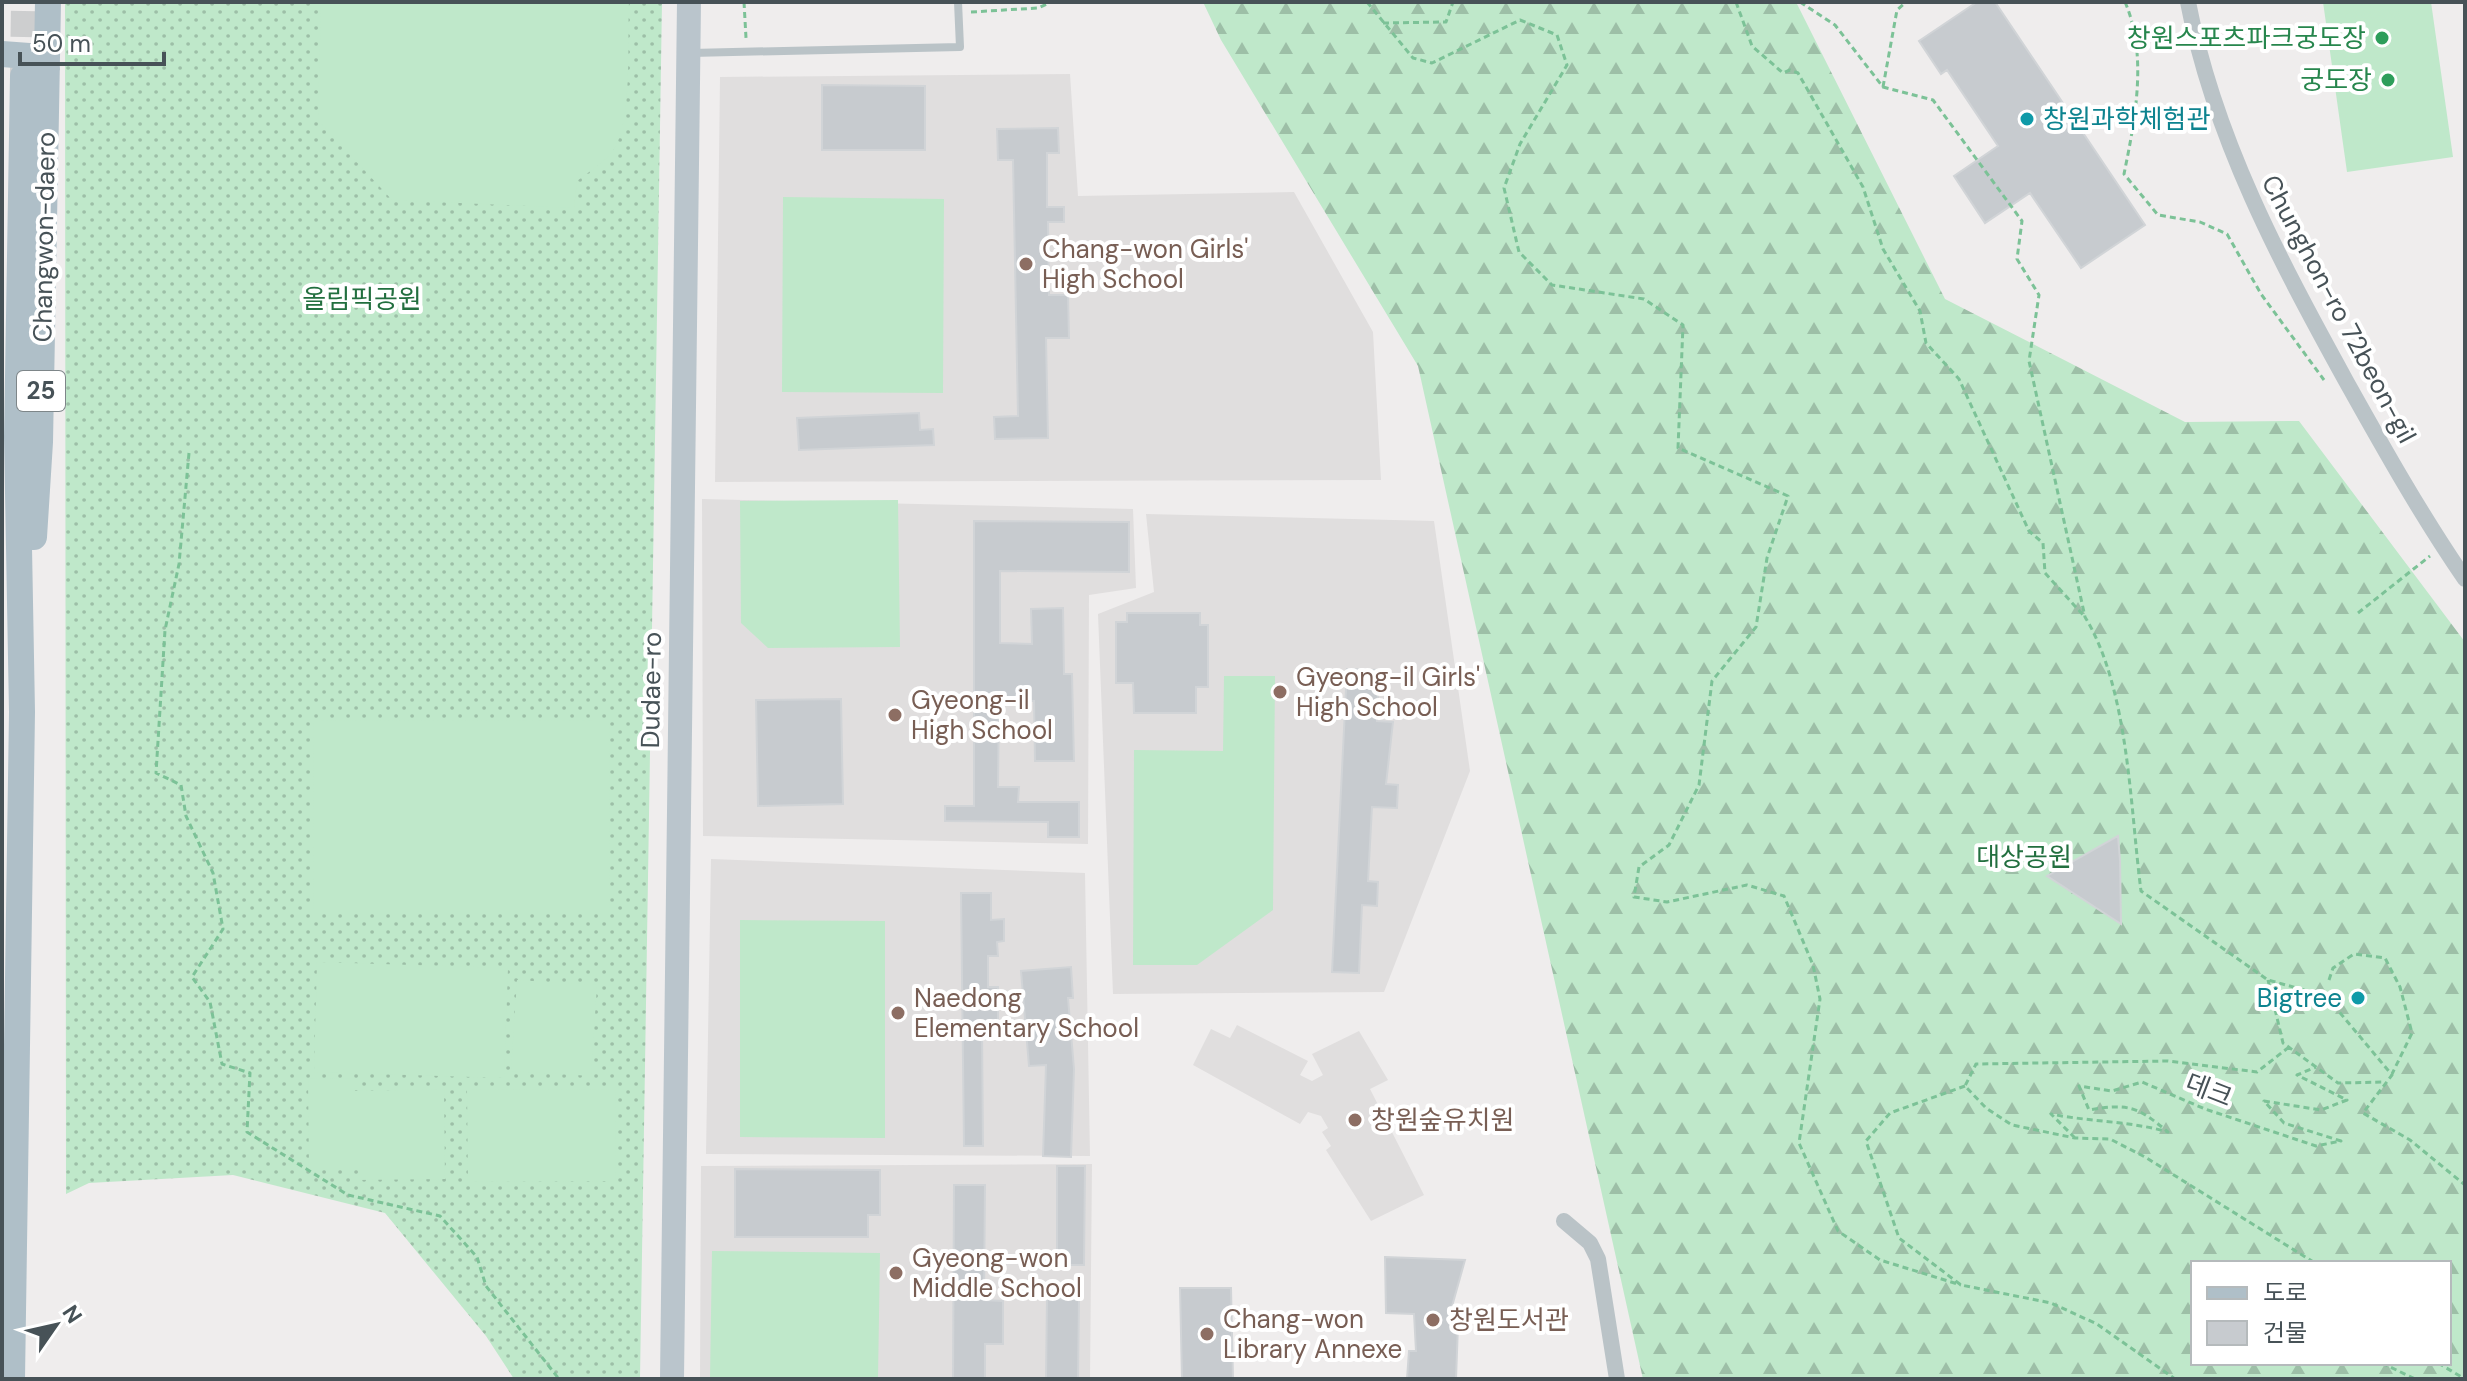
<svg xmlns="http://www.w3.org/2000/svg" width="2467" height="1381" viewBox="0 0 2467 1381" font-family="'DM Sans','Noto Sans KR',sans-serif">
<defs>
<pattern id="grass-dots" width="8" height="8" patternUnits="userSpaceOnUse" patternTransform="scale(2)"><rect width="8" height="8" fill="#bfe8ca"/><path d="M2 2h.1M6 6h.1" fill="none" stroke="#9dbfa7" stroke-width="1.8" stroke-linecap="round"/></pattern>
<pattern id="forest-firs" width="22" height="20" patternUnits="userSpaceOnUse" patternTransform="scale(2)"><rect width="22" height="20" fill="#bfe8ca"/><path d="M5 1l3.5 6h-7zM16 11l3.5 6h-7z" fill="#9dbfa7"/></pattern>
</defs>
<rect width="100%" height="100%" fill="#efeded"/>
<path fill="#e0dede" d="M1070 74 1078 196 1294 192 1373 332 1381 480 715 482 720 77Z
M702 499 1133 509 1136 588 1089 595 1088 844 703 836Z
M1146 514 1434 521 1470 771 1384 992 1113 994 1098 614 1154 592Z
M711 859 1085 873 1090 1156 706 1154Z
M1237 1025 1308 1061 1300 1075 1312 1081 1323 1075 1312 1054 1359 1031 1388 1080 1370 1089 1424 1195 1371 1221 1326 1150 1331 1146 1322 1132 1328 1128 1321 1116 1308 1112 1300 1124 1193 1065 1211 1029 1230 1038Z
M1092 1164 1090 1379H700L701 1166Z"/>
<path fill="url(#grass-dots)" d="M65 2H662L640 1379H514L486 1336 385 1213 233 1175 89 1183 66 1194Z"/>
<path fill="url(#forest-firs)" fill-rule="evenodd" d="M1203 2H1796L1945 299 2185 422 2299 421 2465 642V1379H1643L1418 366 1221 40ZM2193 1263H2449V1363H2193Z"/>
<path fill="#bfe8ca" d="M321 2H629C627 38 633 120 614 149 605 162 590 171 577 181L574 208 392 200 318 120Z
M2323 2H2431L2453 157 2347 172Z
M783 197 944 199 943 393 782 392Z
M898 500 900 647 768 648 741 623 740 501Z
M1224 676H1275L1273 910 1197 965H1133L1134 750 1223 751Z
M609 720 610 910H314L313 721Z
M740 920 885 921V1138L740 1137Z
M317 962 508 968 504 1078 314 1072Z
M517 980 597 985 591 1076 511 1071Z
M350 1078 355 1091 444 1089 445 1179 358 1180V1169H309L308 1079Z
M615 1089 616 1181 468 1182 467 1090Z
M712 1251 880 1253 878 1379H710Z"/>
<path fill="#c7cbcf" stroke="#d1d4d7" stroke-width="2" d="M1977 2H1995L2145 225 2081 268 2030 193 1985 223 1954 176 1998 146 1947 70 1941 74 1919 41Z
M822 85 925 86V150H822Z
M1058 128 1059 153H1047V207H1064V222H1048L1049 295H1068L1069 338H1046L1048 438 995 439 994 417 1018 416 1013 160H998L997 129Z
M919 413 920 430 933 429 934 445 799 450 797 418Z
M974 521 1129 522V572L1000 571V643L1032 644 1031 609 1063 608 1064 674H1072L1074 761H1035L1034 701 999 700 998 787H1019L1018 802H1079V837H1048V822L945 821V806H974Z
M1127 613H1200V625H1208V687H1196V713H1134L1133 683H1116V622H1127Z
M1347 669 1379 670 1377 721 1393 722 1386 784 1398 785 1397 808 1372 807 1368 881 1378 882 1377 906 1362 905 1359 973 1332 972Z
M841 699 843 804 758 806 756 700Z
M2118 836 2120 860 2121 924 2047 876Z
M961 893H991V920L1004 919V941L997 942 998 956H988V987H998V1029H982L983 1146H964Z
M1071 967 1073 998H1068L1074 1069 1071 1157 1043 1156 1046 1065 1029 1066 1021 971Z
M1057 1166H1085L1084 1265H1057Z
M735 1169 880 1170V1215H868V1237H735Z
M954 1185H985L984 1300 1003 1301V1344H985V1379H953Z
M1385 1257 1465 1260 1451 1310V1325H1458L1456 1379H1407L1409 1351H1416L1414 1314 1386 1313Z
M1180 1288H1231L1233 1379H1182Z
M1047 1298 1079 1299 1078 1379H1046Z"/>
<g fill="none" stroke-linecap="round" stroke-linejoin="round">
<path stroke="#cdcecf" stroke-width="26" stroke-dasharray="26 13" stroke-linecap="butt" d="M23 76 24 2"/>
<path stroke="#7cc297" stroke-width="3" stroke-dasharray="6 4" stroke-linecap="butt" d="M744 2 746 38
M1367 2 1413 58 1432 63 1520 20 1557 35 1567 65 1520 144 1504 188 1519 252 1552 285 1644 299 1683 325 1678 448 1788 496 1767 558 1756 627 1712 681 1699 785 1669 845 1639 867 1634 897 1667 902 1747 885 1784 896 1813 965 1820 999 1799 1143 1838 1231 1880 1260 1961 1285
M1736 2 1752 46 1783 73 1790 70 1798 73 1863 187 1883 249 1920 311 1926 343 1959 379 2029 531 2043 543 2045 573 2084 616
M1800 2 1835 25 1883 87 1933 100 2022 221 2017 259 2039 295 2029 361 2085 617C2129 689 2130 807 2141 891L2268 980 2326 996 2392 1075 2363 1113 2410 1140 2465 1185
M2125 2C2148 55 2135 120 2124 174L2158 215 2200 222 2227 234 2261 294 2324 380
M971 12 1038 8 1051 2
M1383 23 1446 22 1453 2
M1883 87 1897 10 1906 2
M189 453 179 564 165 630 156 773 181 785 186 816 213 873 223 929 192 977 210 1002 222 1064 250 1073 247 1132 348 1195 440 1216 477 1257 486 1286 559 1379
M2358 613 2430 556
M2268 980 2283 1043 2338 1083 2385 1082
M2329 980 2333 968 2354 954 2385 958 2400 987 2412 1033 2392 1074
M2289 1047 2257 1072 2168 1061 1976 1064 1965 1086 1986 1108 2012 1125 2075 1138 2110 1139 2145 1157 2315 1263
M1965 1086 1890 1113 1866 1141 1899 1238 1961 1285 2051 1303 2097 1324 2175 1379
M2075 1138 2051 1114C2091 1122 2130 1121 2168 1132 2138 1107 2129 1103 2089 1110L2079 1086 2112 1091 2142 1082 2205 1109 2316 1146 2341 1141 2284 1123 2264 1101 2321 1110 2347 1100 2297 1075 2316 1067
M2382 1363 2415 1379
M2438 1363 2465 1379"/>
<path stroke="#bac3c7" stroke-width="8" d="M691 53 960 47 958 2"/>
<path stroke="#bac3c7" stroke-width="16" d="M2188 2C2214 138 2280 261 2346 381 2384 449 2421 515 2465 579
M1564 1221 1590 1243 1598 1259 1617 1379"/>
<path stroke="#bac5cc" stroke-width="24" d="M672 1379 689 2"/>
<path stroke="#afbfc8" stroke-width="26" d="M2 54 29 56 47 69
M34 537 40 442 48 2
M12 1379 22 712 17 437 23 76"/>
</g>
<g fill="#2e9e5b" stroke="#fff" stroke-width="3">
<circle cx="2382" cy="38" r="8"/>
<circle cx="2388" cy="80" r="8"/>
</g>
<g fill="#0f9aa8" stroke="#fff" stroke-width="3">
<circle cx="2027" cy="119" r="8"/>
<circle cx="2358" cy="998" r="8"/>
</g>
<g fill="#8d6e63" stroke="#fff" stroke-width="3">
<circle cx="1026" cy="264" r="8"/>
<circle cx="1280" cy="692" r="8"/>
<circle cx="895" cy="715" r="8"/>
<circle cx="898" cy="1013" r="8"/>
<circle cx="1355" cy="1120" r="8"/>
<circle cx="896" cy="1273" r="8"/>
<circle cx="1433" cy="1320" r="8"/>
<circle cx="1207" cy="1334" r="8"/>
</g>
<g text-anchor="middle" stroke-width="8" stroke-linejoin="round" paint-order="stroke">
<rect fill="#fff" stroke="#7e8689" stroke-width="2" x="17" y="371" width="48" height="40" rx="6"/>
<g font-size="24" font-weight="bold" fill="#475257">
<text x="41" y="399">25</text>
</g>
<g font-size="26" fill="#27864d" stroke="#fff" text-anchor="end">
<text x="2366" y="47">창원스포츠파크궁도장</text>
<text x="2372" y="89">궁도장</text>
</g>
<g font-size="26" fill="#0d838f" stroke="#fff" text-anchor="start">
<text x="2043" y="128">창원과학체험관</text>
<text x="2342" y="1007" text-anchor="end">Bigtree</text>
</g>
<g font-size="26" fill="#475257" stroke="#fff">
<text transform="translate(44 237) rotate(-89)" y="9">Changwon-daero</text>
<text transform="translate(2339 309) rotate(62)" y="9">Chunghon-ro 72beon-gil</text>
<text transform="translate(651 690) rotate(-89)" y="9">Dudae-ro</text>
<text transform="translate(2209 1090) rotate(21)" y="9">데크</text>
</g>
<g font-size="26" fill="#785e54" stroke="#fff" text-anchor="start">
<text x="1042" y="258">Chang-won Girls'<tspan x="1042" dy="30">High School</tspan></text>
<text x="1296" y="686">Gyeong-il Girls'<tspan x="1296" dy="30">High School</tspan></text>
<text x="911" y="709">Gyeong-il<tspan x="911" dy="30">High School</tspan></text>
<text x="914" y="1007">Naedong<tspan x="914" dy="30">Elementary School</tspan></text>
<text x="1371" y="1129">창원숲유치원</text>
<text x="912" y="1267">Gyeong-won<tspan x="912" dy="30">Middle School</tspan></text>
<text x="1223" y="1328">Chang-won<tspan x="1223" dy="30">Library Annexe</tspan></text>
<text x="1449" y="1329">창원도서관</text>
</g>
<g font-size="26" fill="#226f3f" stroke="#fff">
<text x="362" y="308">올림픽공원</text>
<text x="2024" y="866">대상공원</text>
</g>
</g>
<rect width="2467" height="1381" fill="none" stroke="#475257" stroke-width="8"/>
<rect x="2191" y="1261" width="260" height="104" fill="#ffffff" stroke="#b5babc" stroke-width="2"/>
<rect x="2207" y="1287" width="40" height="12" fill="#afbfc8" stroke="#b5babc" stroke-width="2"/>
<text x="2263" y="1301" font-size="24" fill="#475257">도로</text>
<rect x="2207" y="1321" width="40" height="24" fill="#c7cbcf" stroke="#b5babc" stroke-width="2"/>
<text x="2263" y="1341" font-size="24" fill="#475257">건물</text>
<g transform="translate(56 1325) rotate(56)" stroke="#ffffff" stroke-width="6" paint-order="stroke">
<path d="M0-6L14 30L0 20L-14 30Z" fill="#475257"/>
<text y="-12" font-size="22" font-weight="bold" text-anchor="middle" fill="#475257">N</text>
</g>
<path d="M20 52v12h144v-12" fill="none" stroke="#475257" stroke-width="4"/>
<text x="32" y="52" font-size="24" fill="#475257" stroke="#ffffff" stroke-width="6" paint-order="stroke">50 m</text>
</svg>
